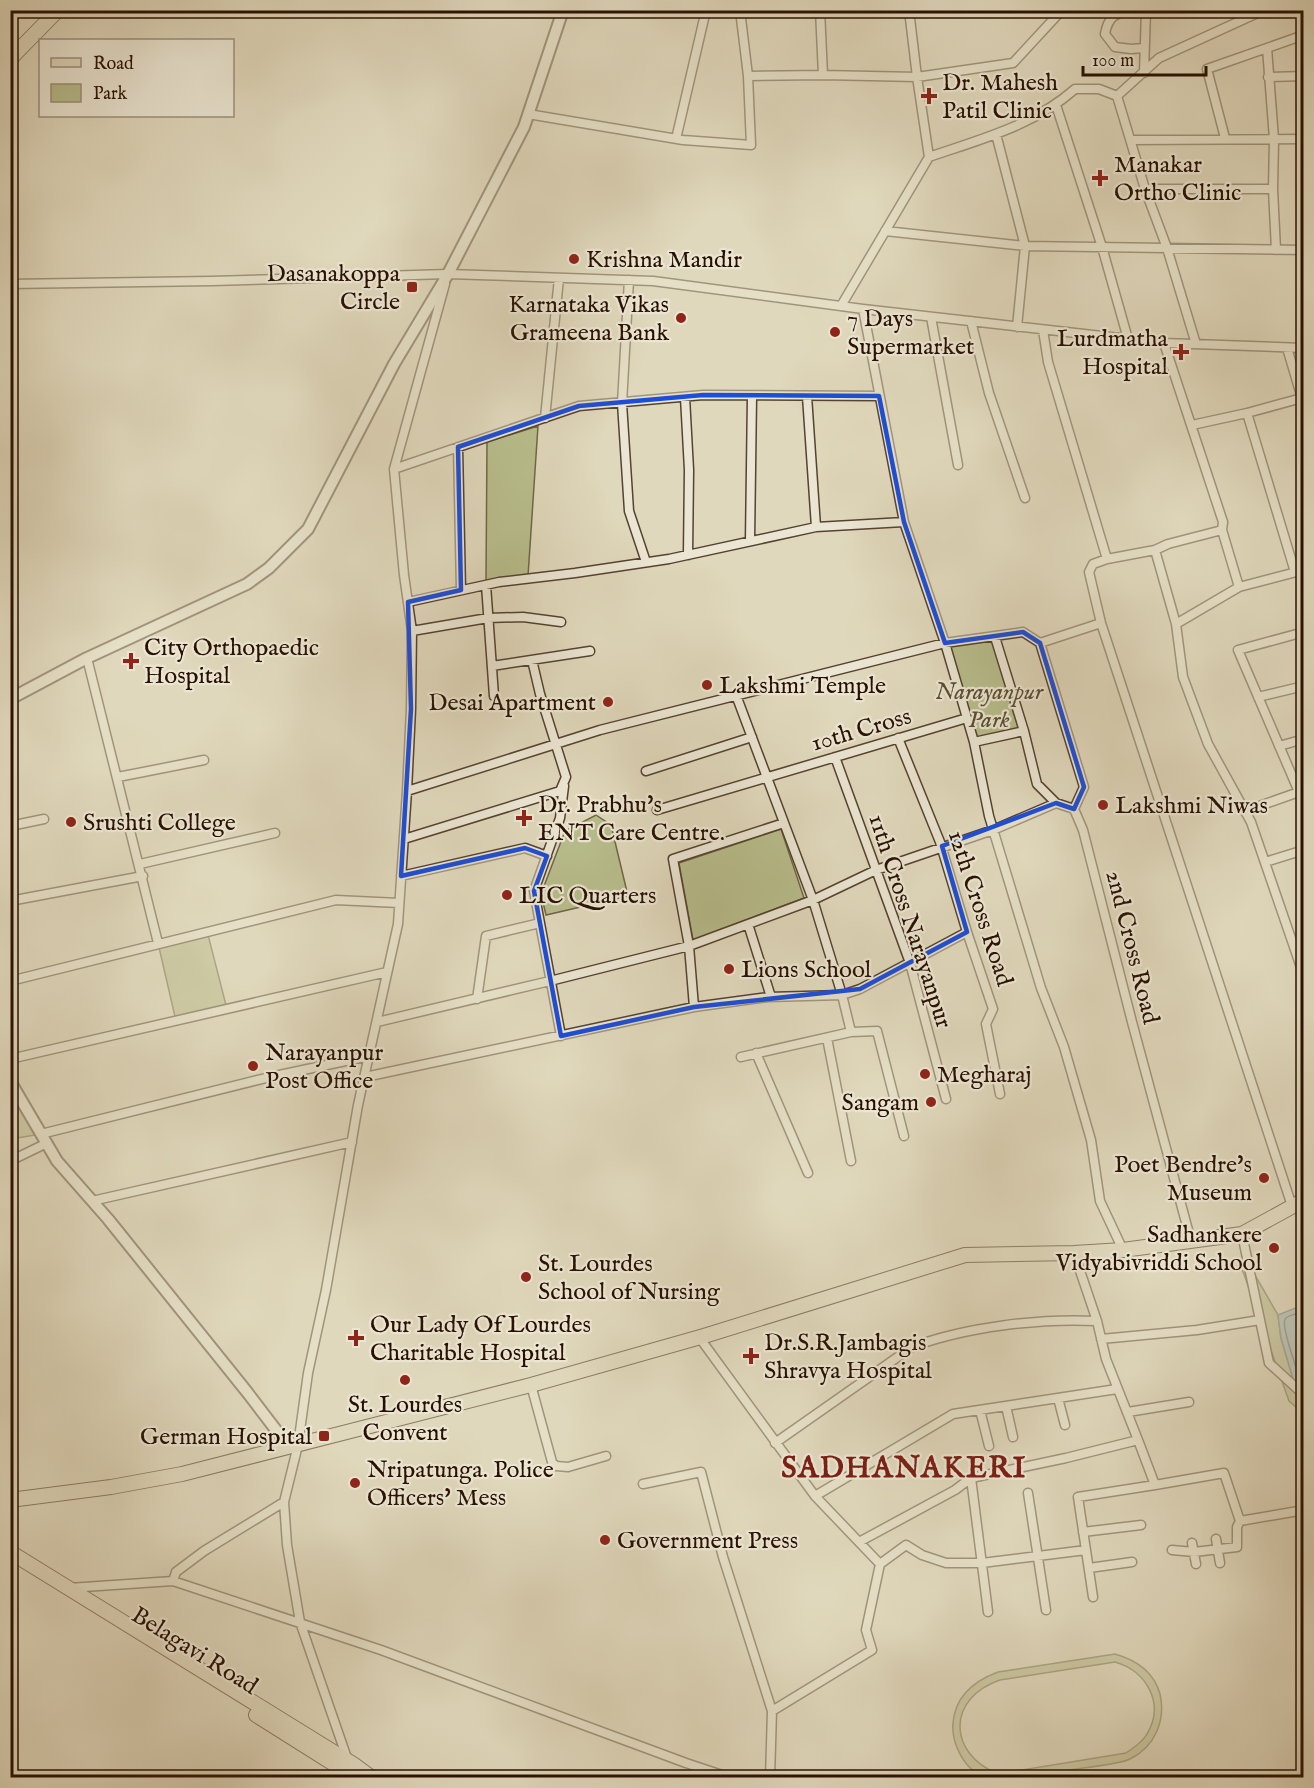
<svg xmlns="http://www.w3.org/2000/svg" width="1314" height="1788" viewBox="0 0 1314 1788" font-family="'IM FELL English',serif">
<rect width="100%" height="100%" fill="#e0d8bc"/>
<filter id="stains"><feTurbulence type="fractalNoise" baseFrequency=".00333" numOctaves="4"/><feColorMatrix values="0 0 0 0 .2 0 0 0 0 .09 0 0 0 0 .02 0 0 0 .5 -.17"/></filter>
<radialGradient id="worn" r=".72"><stop offset=".6" stop-color="#630" stop-opacity="0"/><stop offset="1" stop-color="#630" stop-opacity=".3"/></radialGradient>
<path fill="#b8bd8c" stroke="#706646" stroke-width="1.5" fill-rule="evenodd" d="M538 426 528 576 486 580 487 442Z
M995 637 1024 731 974 742 945 643Z
M596 815 611 825 628 896 546 915 541 894 565 831Z
M781 829 804 898 693 940 679 863Z
M207 931 227 1009 176 1021 158 943Z
M11 1081 41 1134 11 1139Z
M1248 1263 1278 1315 1281 1338 1294 1382 1303 1386V1413L1289 1401 1241 1266Z
M1115 1654C1136 1660 1154 1672 1160 1694 1166 1720 1155 1747 1130 1759 1118 1765 1079 1768 1063 1771 1042 1775 1007 1782 986 1777 965 1772 951 1743 953 1723 955 1696 974 1681 998 1672ZM1115 1662C1147 1671 1165 1704 1147 1734 1142 1743 1134 1747 1126 1753L998 1774C947 1753 947 1698 1000 1680Z"/>
<path fill="#99b7bc" stroke="#6c7471" stroke-width="1.5" d="M1303 1305V1386L1294 1382 1281 1338 1278 1315Z"/>
<g fill="none" stroke-linecap="round" stroke-linejoin="round">
<path stroke="#60645e" stroke-width="1.5" d="M1304 1312C1300 1313 1287 1315 1285 1319 1281 1326 1296 1367 1299 1376L1304 1379"/>
<defs>
<path id="minor" d="M909 10 917 77 929 157
M1131 10C1115 13 1108 17 1105 34L1115 47 1131 49 1144 48
M1267 48 1274 139 1273 189 1276 250
M1144 73 1146 10
M823 75 917 77 1013 63 1062 10
M748 76 823 75 820 10
M1268 77 1304 76
M1117 96 1145 189 1167 248 1196 344
M1056 105 1102 247 1128 339
M528 114 683 140 751 145 748 76 740 10
M996 134 1025 246 1017 327
M1225 138 1207 69 1304 35
M676 139 706 10
M1131 140 1304 139
M1145 189H1273
M885 231 1025 246 1304 250
M629 280 622 403 629 511 646 562
M10 284 212 281 448 274 653 281 863 309 1164 343 1304 348
M445 284 394 469 404 575 412 631 411 709 407 791 600 730 945 643 1023 632 1040 643 1101 623
M841 306 929 157C981 139 1033 126 1075 89H1099L1117 96 1159 58 1264 10
M863 309 904 522 945 643 974 742 989 816 1041 988 1064 1047 1091 1140 1100 1201 1123 1250
M931 317 958 465
M971 321 989 393 1025 498
M1043 330 1048 362 1107 559 1093 564 1089 572 1101 623 1292 1206
M1164 343 1223 522 1222 530 1239 587
M1287 348 1304 405
M807 396 816 527
M685 397 689 470 688 555
M1247 413 1295 572
M545 418 559 278
M1192 425 1247 413 1302 398
M458 447 461 590
M394 469 579 406 703 395 879 396
M1222 530 1168 544 1155 550 1176 624 1183 677 1208 744 1251 822 1304 976
M750 541 752 396
M1107 559 1155 550
M486 585 494 696
M408 602 499 582 575 573 669 559 816 527 904 522
M1176 624 1239 587 1304 570
M412 631 488 618 523 617 561 622
M995 637 1024 731
M1040 643 1084 787 1074 809
M87 658 158 943
M492 666 590 651
M736 695 813 900 876 870 993 830 1056 803
M1258 697 1304 686
M898 738 940 842 967 932 993 1009 986 1024 1000 1094
M974 742 1024 731 1037 784 1056 803 1074 809 1083 830 1132 1022 1191 1241
M1279 746 1304 739
M835 757 910 963 946 1099
M646 771 752 737
M118 777 204 760
M657 810 967 718
M1245 811 1299 792 1238 650 1304 632
M10 826 44 819
M404 839 560 791 566 777 540 694 532 660
M1265 862 1304 850
M140 864 275 833
M401 876 525 848 547 856
M10 901 143 876
M748 924 771 997
M10 981 336 900 399 903
M477 999 486 936 540 923
M694 1007 689 946 673 859 784 823
M377 1022 550 981 689 946 813 900 842 995 860 989 967 932
M561 1036 534 891 560 818 564 786
M827 1038 851 1161
M756 1053 808 1173
M741 1057 851 1032
M10 1059 387 972
M365 1077 694 1007 768 997 842 995 851 1032 877 1031 904 1136
M41 1134 270 1077 369 1056
M10 1161 47 1143
M92 1201 352 1142
M1242 1234 1269 1363 1304 1395
M699 1337 815 1496 880 1564 866 1630 872 1650 772 1711 770 1778
M1101 1339 1197 1330 1260 1320
M531 1385 552 1462 556 1466 568 1467 606 1456
M1058 1398 1065 1425
M1006 1406 1013 1437
M980 1410 989 1446
M1128 1412 1189 1402
M775 1443 912 1347C966 1327 1040 1318 1097 1321
M971 1478 988 1612
M643 1484 701 1472 723 1557 772 1711
M1155 1485 1224 1473 1240 1521 1237 1527V1547L1194 1552 1172 1550
M1028 1493 1046 1610
M815 1496 953 1414 1117 1389
M1240 1521 1304 1510
M1083 1532 1141 1525
M1216 1539 1220 1563
M859 1542 955 1490 971 1478 1066 1458 1138 1440 1106 1359 1097 1321 1074 1253
M1192 1543 1196 1564
M880 1564 906 1545 922 1555 946 1563H982L1086 1550
M1089 1568 1132 1562
M173 1581 176 1572 204 1551 284 1502
M69 1588 173 1581 381 1650 686 1763 731 1778
M1093 1597 1078 1497 1155 1485 1138 1440
M348 1761 300 1622 287 1545 284 1502 298 1445 308 1373 326 1290 358 1105 398 924 407 791"/>
<path id="tertiary" d="M10 699 87 658 247 584 269 568 308 529 394 364 448 274 524 127 563 10
M10 1081 57 1161 108 1219 247 1392 289 1447"/>
<path id="primary" d="M10 59 58 10
M10 1500 111 1487 182 1474 531 1385 704 1336 965 1255 1074 1253 1123 1250 1242 1234 1304 1200
M10 1552 353 1764 372 1778
M256 1715 356 1778"/>
</defs>
<use href="#minor" stroke="#564230" stroke-width="11"/>
<use href="#tertiary" stroke="#564230" stroke-width="14"/>
<use href="#primary" stroke="#281001" stroke-width="16"/>
<use href="#minor" stroke="#ebe6d3" stroke-width="8"/>
<use href="#tertiary" stroke="#ebe6d3" stroke-width="10"/>
<use href="#primary" stroke="#e0d8bc" stroke-width="14"/>
</g>
<path d="M0 0H1314V1788H0ZM703 395 879 396 904 522 945 643 1023 632 1040 643 1084 787 1074 809 1056 803 942 846 967 932 860 989 694 1007 561 1036 534 891 547 856 525 848 401 876 411 709 408 602 461 590 458 447 579 406Z" fill="#e0d8bc" fill-opacity=".55" fill-rule="evenodd"/>
<path fill="none" stroke="#1d4ed8" stroke-width="4.5" stroke-linejoin="round" d="M703 395 879 396 904 522 945 643 1023 632 1040 643 1084 787 1074 809 1056 803 942 846 967 932 860 989 694 1007 561 1036 534 891 547 856 525 848 401 876 411 709 408 602 461 590 458 447 579 406Z"/>
<g fill="#8f2418" stroke="#ebe6d3" stroke-width="2">
<path d="M926 87h6v6h6v6h-6v6h-6v-6h-6v-6h6z"/>
<path d="M1097 169h6v6h6v6h-6v6h-6v-6h-6v-6h6z"/>
<circle cx="574" cy="259" r="6"/>
<rect x="406" y="281" width="12" height="12" rx="3"/>
<circle cx="681" cy="318" r="6"/>
<circle cx="835" cy="332" r="6"/>
<path d="M1178 343h6v6h6v6h-6v6h-6v-6h-6v-6h6z"/>
<path d="M128 652h6v6h6v6h-6v6h-6v-6h-6v-6h6z"/>
<circle cx="707" cy="685" r="6"/>
<circle cx="608" cy="702" r="6"/>
<circle cx="1103" cy="805" r="6"/>
<path d="M521 809h6v6h6v6h-6v6h-6v-6h-6v-6h6z"/>
<circle cx="71" cy="822" r="6"/>
<circle cx="507" cy="895" r="6"/>
<circle cx="729" cy="969" r="6"/>
<circle cx="253" cy="1066" r="6"/>
<circle cx="925" cy="1074" r="6"/>
<circle cx="931" cy="1102" r="6"/>
<circle cx="1264" cy="1178" r="6"/>
<circle cx="1274" cy="1248" r="6"/>
<circle cx="526" cy="1277" r="6"/>
<path d="M353 1329h6v6h6v6h-6v6h-6v-6h-6v-6h6z"/>
<path d="M748 1347h6v6h6v6h-6v6h-6v-6h-6v-6h6z"/>
<circle cx="405" cy="1380" r="6"/>
<rect x="318" y="1430" width="12" height="12" rx="3"/>
<circle cx="355" cy="1483" r="6"/>
<circle cx="605" cy="1540" r="6"/>
</g>
<g text-anchor="middle" stroke-width="4.5" stroke-linejoin="round" paint-order="stroke">
<g font-size="24" fill="#281001" stroke="#ebe6d3" text-anchor="start">
<text x="942" y="90">Dr. Mahesh<tspan x="942" dy="28">Patil Clinic</tspan></text>
<text x="1114" y="172">Manakar<tspan x="1114" dy="28">Ortho Clinic</tspan></text>
<text x="586" y="267">Krishna Mandir</text>
<text x="400" y="281" text-anchor="end">Dasanakoppa<tspan x="400" dy="28">Circle</tspan></text>
<text x="669" y="312" text-anchor="end">Karnataka Vikas<tspan x="669" dy="28">Grameena Bank</tspan></text>
<text x="847" y="326">7 Days<tspan x="847" dy="28">Supermarket</tspan></text>
<text x="1168" y="346" text-anchor="end">Lurdmatha<tspan x="1168" dy="28">Hospital</tspan></text>
<text x="144" y="655">City Orthopaedic<tspan x="144" dy="28">Hospital</tspan></text>
<text x="719" y="693">Lakshmi Temple</text>
<text x="596" y="710" text-anchor="end">Desai Apartment</text>
<text x="538" y="812">Dr. Prabhu's<tspan x="538" dy="28">ENT Care Centre.</tspan></text>
<text x="1115" y="813">Lakshmi Niwas</text>
<text x="83" y="830">Srushti College</text>
<text x="519" y="903">LIC Quarters</text>
<text x="741" y="977">Lions School</text>
<text x="265" y="1060">Narayanpur<tspan x="265" dy="28">Post Office</tspan></text>
<text x="937" y="1082">Megharaj</text>
<text x="919" y="1110" text-anchor="end">Sangam</text>
<text x="1252" y="1172" text-anchor="end">Poet Bendre's<tspan x="1252" dy="28">Museum</tspan></text>
<text x="1262" y="1242" text-anchor="end">Sadhankere<tspan x="1262" dy="28">Vidyabivriddi School</tspan></text>
<text x="538" y="1271">St. Lourdes<tspan x="538" dy="28">School of Nursing</tspan></text>
<text x="370" y="1332">Our Lady Of Lourdes<tspan x="370" dy="28">Charitable Hospital</tspan></text>
<text x="764" y="1350">Dr.S.R.Jambagis<tspan x="764" dy="28">Shravya Hospital</tspan></text>
<text x="405" y="1412" text-anchor="middle">St. Lourdes<tspan x="405" dy="28">Convent</tspan></text>
<text x="312" y="1444" text-anchor="end">German Hospital</text>
<text x="367" y="1477">Nripatunga. Police<tspan x="367" dy="28">Officers' Mess</tspan></text>
<text x="617" y="1548">Government Press</text>
</g>
<g font-size="24" font-style="italic" fill="#5a4d32" stroke="#ebe6d3">
<text x="989" y="699">Narayanpur<tspan x="989" dy="28">Park</tspan></text>
</g>
<g font-size="24" fill="#281001" stroke="#ebe6d3">
<text transform="translate(861 729) rotate(-16)" y="8">10th Cross</text>
<text transform="translate(981 908) rotate(72)" y="8">12th Cross Road</text>
<text transform="translate(911 921) rotate(72)" y="8">11th Cross Narayanpur</text>
<text transform="translate(1133 947) rotate(76)" y="8">2nd Cross Road</text>
<text transform="translate(195 1650) rotate(32)" y="8">Belagavi Road</text>
</g>
<g font-size="30" font-weight="bold" letter-spacing="1.5" fill="#7a1f14" stroke="#ebe6d3">
<text x="904" y="1477">SADHANAKERI</text>
</g>
</g>
<rect width="1314" height="1788" fill="none" stroke="#e0d8bc" stroke-width="36"/>
<rect x="12" y="12" width="1290" height="1764" fill="none" stroke="#281001" stroke-width="3"/>
<rect x="18" y="18" width="1278" height="1752" fill="none" stroke="#281001" stroke-width="1.5"/>
<rect x="39" y="39" width="195" height="78" fill="#ebe6d3" stroke="#9d907f" stroke-width="1.5"/>
<rect x="51" y="58" width="30" height="9" fill="#e0d8bc" stroke="#9d907f" stroke-width="1.5"/>
<text x="93" y="69" font-size="18" fill="#281001">Road</text>
<rect x="51" y="84" width="30" height="18" fill="#b8bd8c" stroke="#9d907f" stroke-width="1.5"/>
<text x="93" y="99" font-size="18" fill="#281001">Park</text>
<path d="M1083 66v9h123v-9" fill="none" stroke="#281001" stroke-width="3"/>
<text x="1092" y="66" font-size="18" fill="#281001" stroke="#ebe6d3" stroke-width="4.5" paint-order="stroke">100 m</text>
<rect width="100%" height="100%" filter="url(#stains)"/>
<rect width="100%" height="100%" fill="url(#worn)"/>
</svg>
